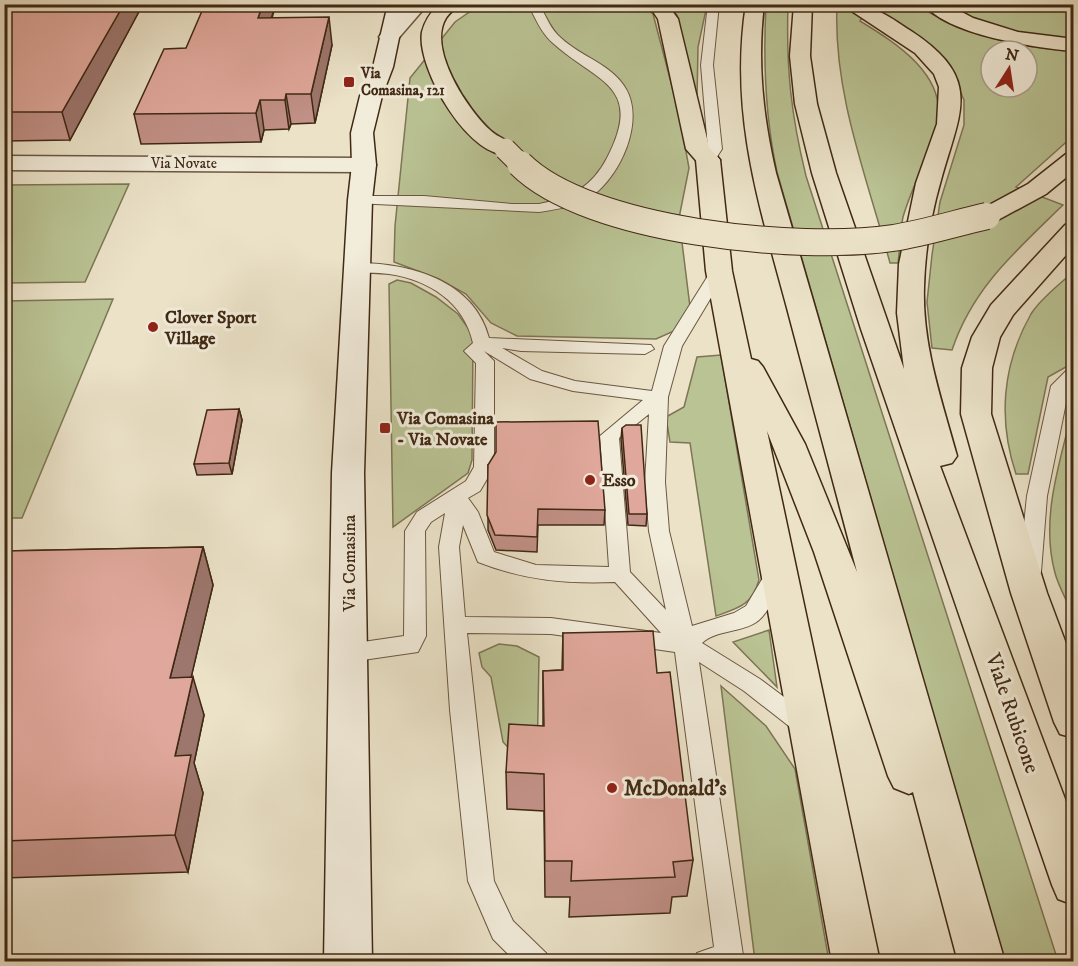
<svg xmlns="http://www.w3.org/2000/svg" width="1078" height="966" viewBox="0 0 1078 966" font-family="'IM FELL DW Pica',serif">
<rect width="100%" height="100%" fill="#ebe2c8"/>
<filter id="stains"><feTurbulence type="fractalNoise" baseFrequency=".00333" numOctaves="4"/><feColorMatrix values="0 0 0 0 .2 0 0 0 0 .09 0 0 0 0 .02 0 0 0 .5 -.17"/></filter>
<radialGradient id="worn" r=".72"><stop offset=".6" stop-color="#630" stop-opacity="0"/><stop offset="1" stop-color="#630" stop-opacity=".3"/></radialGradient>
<path fill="#bac394" stroke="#7d7654" stroke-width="1.5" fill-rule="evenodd" d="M481 4 642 5 653 14 679 113 689 168 679 218 691 315 683 327 656 339 517 336 491 323 466 294 439 279 394 262 395 226 410 78 455 22Z
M668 5H707L698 47 697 99 677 15Z
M766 5H788C786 68 791 115 806 176L1058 961H1004L777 172C765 116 763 62 766 5Z
M837 5H918L932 14 967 30 1013 44 1073 52V136L1016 187 1063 205C1017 250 973 287 952 350L932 348 927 302 932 255 940 202 964 125V100L953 76 866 11 860 21C896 43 949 76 937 126 929 157 912 186 903 217 900 232 900 249 898 263H890C867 177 833 94 837 5ZM991 51H1027V87H991Z
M945 5H1073V42L1047 39 983 24Z
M129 184 85 282 5 283V185Z
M1073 272V363L1048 377 1028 474H1016C998 420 1002 365 1031 314 1040 299 1060 284 1073 272Z
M397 280 411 283 436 297 458 314 473 335 472 460 468 473 393 527 389 284Z
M113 299 22 518H5V301Z
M721 355 759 580C752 605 739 608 716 616L690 443 670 442 666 417 684 407 697 357Z
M1073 408V616C1068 602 1059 588 1055 573 1040 518 1060 462 1073 408Z
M769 630 777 687 733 642Z
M499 644 517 646 539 657 537 763 521 761 503 742 491 677 482 667 479 653Z
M721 686 766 726 795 769 829 961H755Z"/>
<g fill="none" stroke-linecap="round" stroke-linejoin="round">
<defs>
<path id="service" d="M708 4H719L713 65 722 149 713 163 708 164 701 160 708 149 701 65Z
M533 8H541C547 18 551 30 561 38 581 57 612 64 626 89 645 122 620 176 592 196 577 207 557 209 539 212L355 203 353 200 355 197 360 196H424L512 204H539C571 198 592 187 607 158 645 85 596 82 554 44 543 35 537 22 531 10Z
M357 263C409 263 474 280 489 338L651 345 654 349 645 354 521 351 502 348 542 371 575 381 652 391 664 346 711 271 719 266 727 271 682 346 668 397 665 482 669 531 692 626 734 613 746 606 770 566 777 563 784 566 788 571C780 585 773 605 762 617 747 634 718 628 702 643L760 679 815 720 819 727 815 734 807 737 799 734 744 691 699 662 744 962H693L697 953 714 947 675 652 551 634 467 633 494 881 513 921 546 953 550 962H516L493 939 468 881 450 710 439 547 445 513 431 522 425 531 426 636 418 652 349 662 341 659 338 653 341 647 349 644 404 636 405 531 417 512 466 481 474 467 476 363 464 351 473 343C464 302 429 280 389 274 376 272 364 274 351 271L349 268 351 265ZM484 351 530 379 573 391 643 400 600 436 609 567 536 565 494 552 478 512 468 498 480 491 494 467V361ZM649 414 645 482 649 531 666 610 630 572 619 438ZM463 525 478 562C524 580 566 584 615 582L661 633 551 618 465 617 459 547Z
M1074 368V383L1069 388 1047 496 1041 572 1037 577 1030 580 1023 577 1019 572 1027 496 1051 386 1068 369Z"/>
<path id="tertiary" d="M408 4H428L396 41H382L379 37 382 33Z
M4 156 364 158 372 160 376 165 372 170 364 172 4 170Z"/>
<path id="secondary" d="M388 4H406L393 67 382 96 373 133 376 165 372 200 364 473 372 962H324L332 473 348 200 352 165 351 133 360 96 373 67Z"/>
<path id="trunk" d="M746 4H764C757 63 763 116 776 173L1005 962H958L913 792 909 794 894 788 888 776 814 552 767 431 880 962H832L706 271 696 160 700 155H716L720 160 732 271 751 359 758 361 763 367 805 444 857 572C834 484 810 396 787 308 759 204 729 114 746 4Z
M794 4H812L810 56 817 104 836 173 904 369 897 313 899 264 916 183 937 124 939 87 934 74 915 53 841 4C873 4 885 14 911 31 984 79 960 111 941 180 931 214 925 252 924 287 922 345 942 401 957 456L952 463 940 466 1074 823V905L1058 899 1052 885 861 329 812 173 795 104 790 56Z
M1074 222V246L1013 315 1000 337 992 368 991 414 1047 593 1074 665V738L1060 734 1054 722 1011 593 961 414 962 368 972 337 991 305 1065 225Z"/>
<path id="motorway" d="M439 4H459C455 9 449 13 446 18 427 49 468 110 490 130 498 138 510 140 517 149L513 154C471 164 416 68 422 32 425 20 431 12 439 4Z
M648 4H667L678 19 709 147 720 160 716 165H700L686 149 658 19Z
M924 4H947L973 18 1018 32 1074 39V51C1037 48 947 35 924 4Z
M1074 152V171L1046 194 996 221 987 224 978 221 974 216 978 211 1028 184 1066 154Z"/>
</defs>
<use href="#service" stroke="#6b5741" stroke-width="2"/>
<use href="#tertiary" stroke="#6b5741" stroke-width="3"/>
<use href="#secondary" stroke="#402914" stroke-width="3"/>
<use href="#trunk" stroke="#402914" stroke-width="3"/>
<use href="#motorway" stroke="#402914" stroke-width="3"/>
<use href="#service" fill="#f2ecdb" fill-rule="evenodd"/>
<use href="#tertiary" fill="#f2ecdb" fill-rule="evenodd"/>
<use href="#secondary" fill="#f2ecdb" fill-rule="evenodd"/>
<use href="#trunk" fill="#ebe2c8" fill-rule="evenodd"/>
<use href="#motorway" fill="#ebe2c8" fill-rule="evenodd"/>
<defs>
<path id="motorway-bridge-far1" d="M505 149 521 165"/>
<path id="motorway-bridge" d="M520 164C588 232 800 252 893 238 925 233 956 223 987 216"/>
</defs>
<use href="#motorway-bridge-far1" stroke="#402914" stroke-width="23" stroke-linecap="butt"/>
<use href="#motorway-bridge" stroke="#402914" stroke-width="28" stroke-linecap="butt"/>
<use href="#motorway-bridge-far1" stroke="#ebe2c8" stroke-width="21"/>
<use href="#motorway-bridge" stroke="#ebe2c8" stroke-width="26"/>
</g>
<path fill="#c19086" stroke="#402914" stroke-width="1.5" d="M4 4H143L70 140 4 141Z
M276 4 272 18 332 45 315 123 291 124 289 129 264 130 261 142 141 144 134 114 186 48Z
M239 409 242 420 232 474 197 475 194 464Z
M622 428 647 514 646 526 628 525 621 439Z
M488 465 605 510 604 525H538L537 552 496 550 488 530Z
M203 547 213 585 191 677 204 715 194 763 203 793 188 872 4 878V551Z
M563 633 657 673 693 860 687 896 672 897 670 913 569 917 570 897H545L544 811 507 809 506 772 543 726V671L562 670Z"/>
<path fill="#9d766d" stroke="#402914" stroke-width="1.5" d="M124 4H143L70 140 62 112Z
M263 4H276L262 45 258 18Z
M329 17 332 45 315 123 311 94Z
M286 94 291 124 289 129 285 100Z
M260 100 264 130 261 142 256 113Z
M239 409 242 420 232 474 229 463Z
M203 547 213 585 182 716 170 678Z
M193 677 204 715 194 763 203 793 188 872 175 835V756Z"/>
<path fill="#e0a89c" stroke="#402914" stroke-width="1.5" d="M4 4H124L62 112H4Z
M205 4H263L258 18 329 17 311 94H286L285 100H260L256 113 134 114 164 49 186 48Z
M239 409 229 463 194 464 207 410Z
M598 421 605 510 538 509 537 537 495 535 487 515 488 465 496 452V422Z
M626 425H641L647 514H629L622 428Z
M203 547 170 678 193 677 175 756 191 755 175 835 4 841V551Z
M653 631 657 673 670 672 693 860 673 862 675 877 571 881 572 861H545L544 774 506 772 509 724 544 726 543 671 563 670V633Z"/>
<g fill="#8f2418" stroke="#f2ecdb" stroke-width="2">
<rect x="343" y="76" width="12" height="12" rx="3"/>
<circle cx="153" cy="327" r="6"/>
<rect x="379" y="422" width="12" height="12" rx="3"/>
<circle cx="590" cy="480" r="6"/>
<circle cx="612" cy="788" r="6"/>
</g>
<g text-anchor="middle" stroke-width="6" stroke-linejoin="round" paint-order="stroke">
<g font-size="15" font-weight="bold" fill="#402914" stroke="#f2ecdb" text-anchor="start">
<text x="361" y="78">Via<tspan x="361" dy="17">Comasina, 121</tspan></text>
</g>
<g font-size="15" fill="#402914" stroke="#f2ecdb">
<text x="184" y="168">Via Novate</text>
</g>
<g font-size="18" font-weight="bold" fill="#402914" stroke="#f2ecdb" text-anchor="start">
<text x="165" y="323">Clover Sport<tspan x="165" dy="21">Village</tspan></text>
<text x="397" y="424">Via Comasina<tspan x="397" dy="21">- Via Novate</tspan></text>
<text x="602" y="486">Esso</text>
</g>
<g font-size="18" fill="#402914" stroke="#f2ecdb">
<text transform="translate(349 563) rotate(-90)" y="6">Via Comasina</text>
</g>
<g font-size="21" fill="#402914" stroke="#f2ecdb">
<text transform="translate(1013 713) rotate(71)" y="7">Viale Rubicone</text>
</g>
<g font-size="21" font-weight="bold" fill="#402914" stroke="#f2ecdb" text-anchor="start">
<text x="624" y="795">McDonald's</text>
</g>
</g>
<rect width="1078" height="966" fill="none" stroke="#ebe2c8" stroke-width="24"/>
<rect x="6" y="6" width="1066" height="954" fill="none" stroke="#402914" stroke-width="3"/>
<rect x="12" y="12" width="1054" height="942" fill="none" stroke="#402914" stroke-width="1.5"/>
<g transform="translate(1009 69) rotate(12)"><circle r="28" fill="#f2ecdb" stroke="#ab9e8b" stroke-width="1.5"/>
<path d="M0-4.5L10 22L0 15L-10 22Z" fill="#8f2418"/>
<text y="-9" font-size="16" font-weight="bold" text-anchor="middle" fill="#402914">N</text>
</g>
<rect width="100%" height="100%" filter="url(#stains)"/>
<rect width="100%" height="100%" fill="url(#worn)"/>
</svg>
